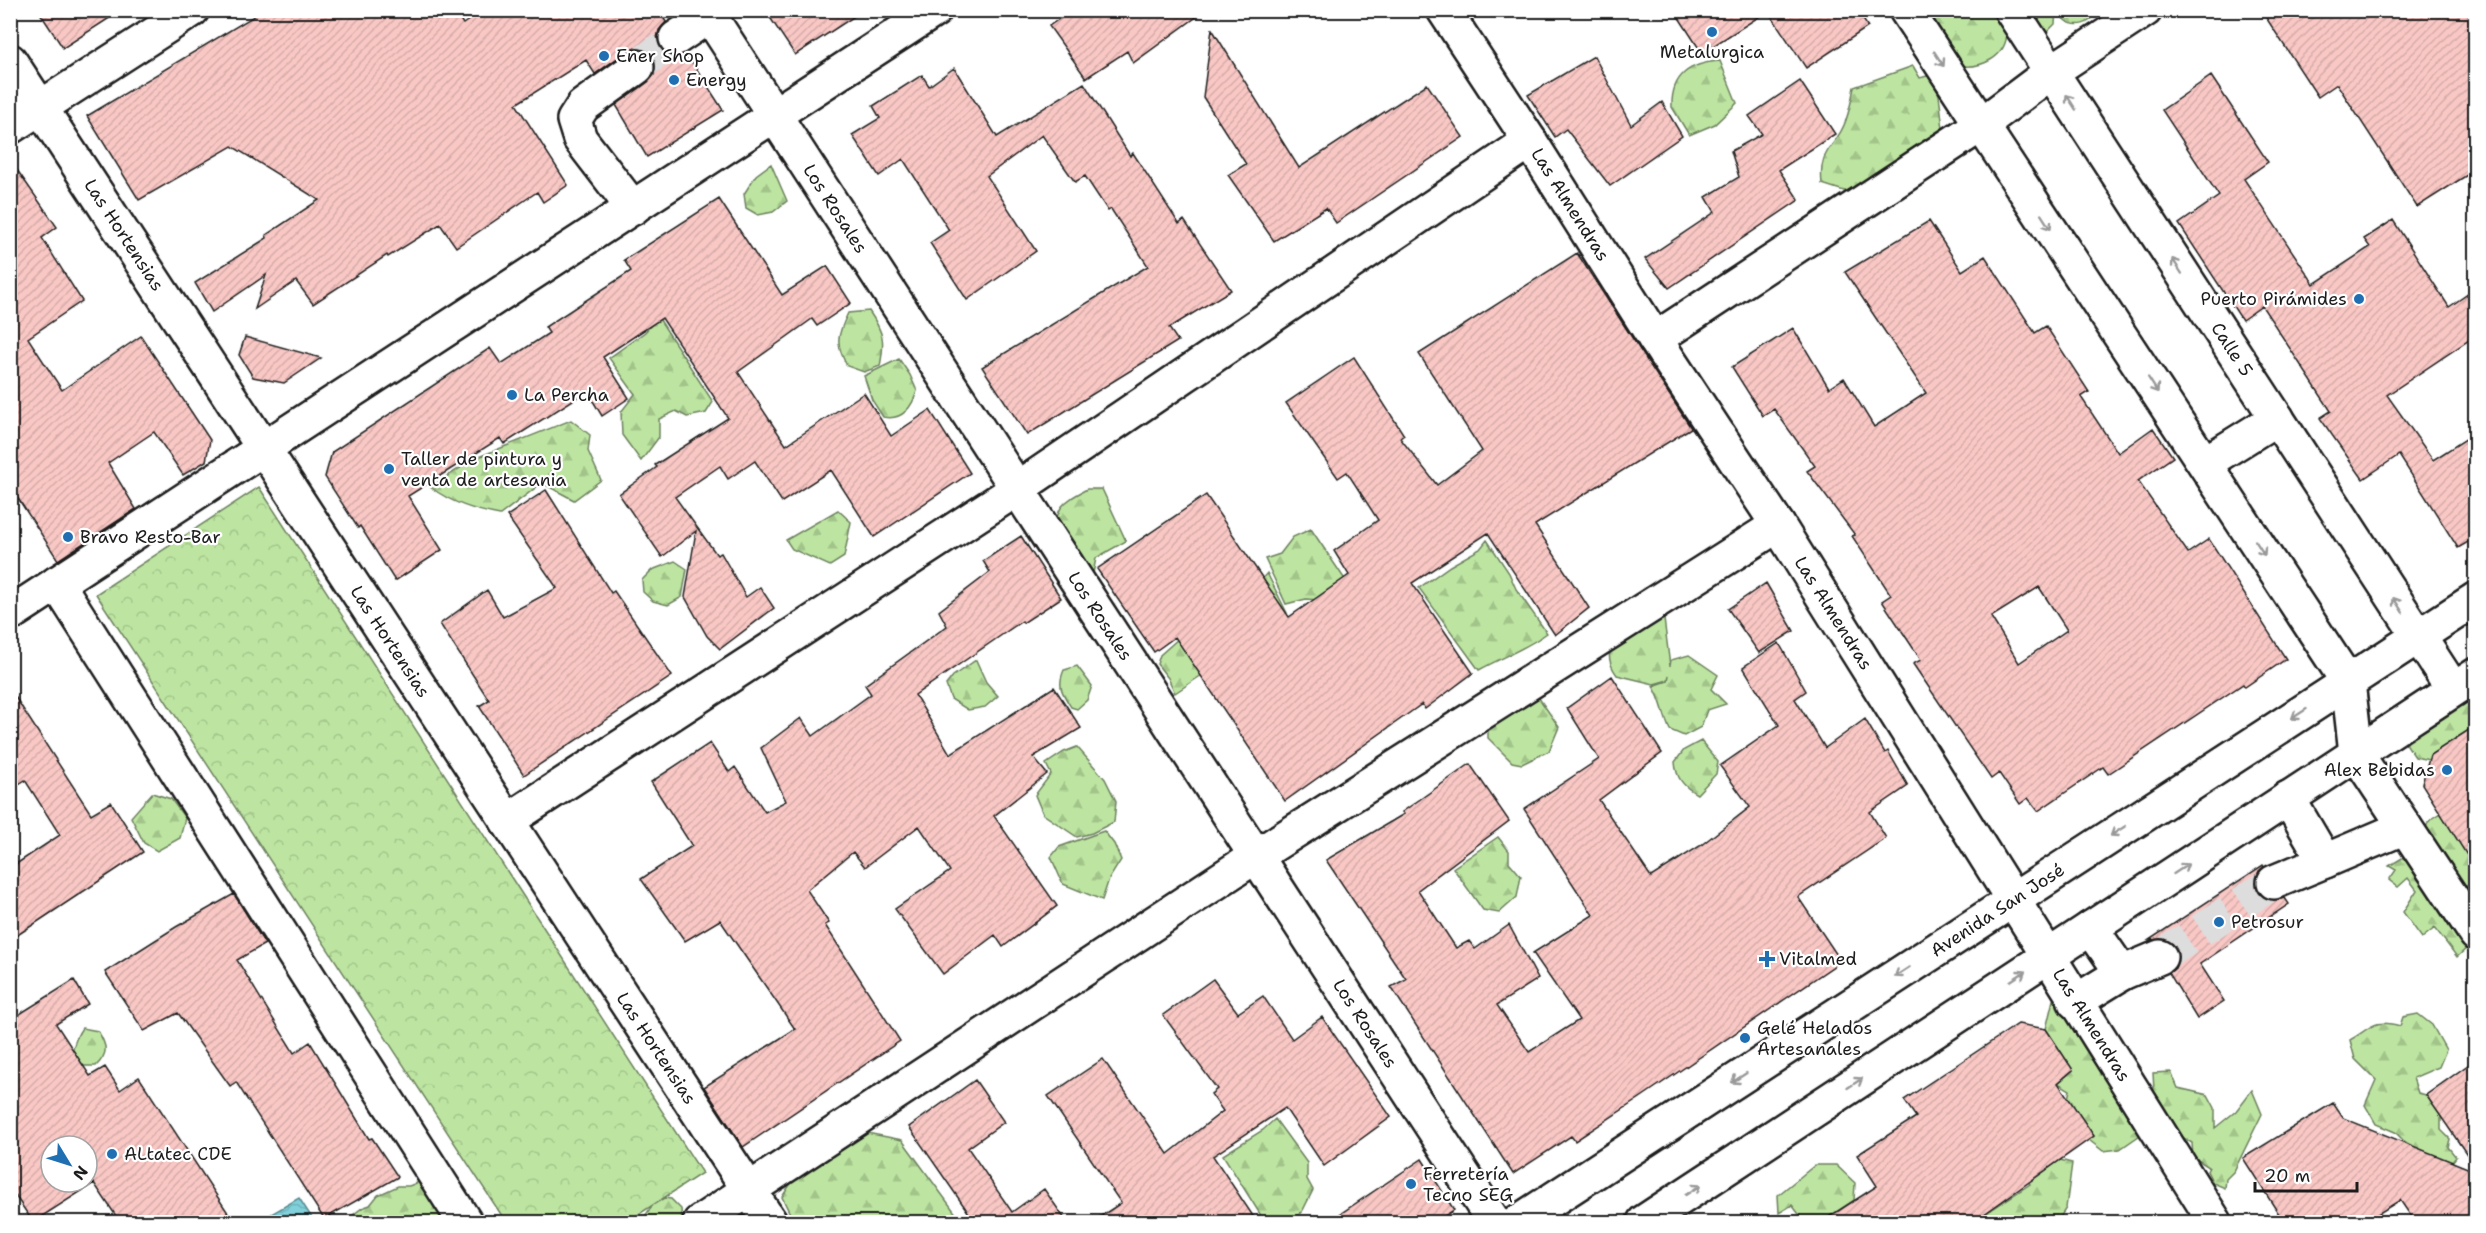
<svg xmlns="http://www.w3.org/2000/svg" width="2486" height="1233" viewBox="0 0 2486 1233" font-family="'Shantell Sans',sans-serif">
<defs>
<pattern id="forest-firs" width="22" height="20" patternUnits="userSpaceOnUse" patternTransform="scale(1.5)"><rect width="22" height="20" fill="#bde5a1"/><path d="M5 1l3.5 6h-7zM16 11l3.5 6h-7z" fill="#a2c48a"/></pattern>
<pattern id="park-crowns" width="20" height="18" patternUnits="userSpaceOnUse" patternTransform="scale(1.5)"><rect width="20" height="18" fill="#bde5a1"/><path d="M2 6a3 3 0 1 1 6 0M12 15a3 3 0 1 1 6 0" fill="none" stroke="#a2c48a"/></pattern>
<pattern id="water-waves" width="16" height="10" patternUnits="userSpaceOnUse" patternTransform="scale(1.5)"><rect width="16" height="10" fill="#80d1db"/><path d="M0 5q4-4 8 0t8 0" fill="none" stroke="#6eb3bb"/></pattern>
<pattern id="building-hatch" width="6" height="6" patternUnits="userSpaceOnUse" patternTransform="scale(1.5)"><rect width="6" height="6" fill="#f9c8c5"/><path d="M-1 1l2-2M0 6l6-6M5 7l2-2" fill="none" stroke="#d5aba9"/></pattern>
</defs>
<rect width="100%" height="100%" fill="#fff"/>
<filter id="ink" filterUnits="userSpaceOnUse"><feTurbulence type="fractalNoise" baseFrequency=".0167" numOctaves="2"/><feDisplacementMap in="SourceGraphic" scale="12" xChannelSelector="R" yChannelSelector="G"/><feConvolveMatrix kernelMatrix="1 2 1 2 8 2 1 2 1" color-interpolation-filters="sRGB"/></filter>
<g filter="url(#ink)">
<path fill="url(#forest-firs)" stroke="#6c805e" stroke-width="1.5" d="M2056 10 2055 24 2046 33 2016 11Z
M1925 11H2001C2003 16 2006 23 2007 29 2008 58 1980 70 1956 65L1932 27 1935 13Z
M2058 11V10L2097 11C2088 29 2067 29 2058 11Z
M1720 61 1737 103 1715 124 1689 135 1672 107C1671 75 1690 63 1720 61Z
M1913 66 1920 78 1931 75 1939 95 1943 129 1921 152 1867 190 1844 191 1822 184C1818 147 1837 148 1846 120 1850 109 1852 98 1854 87Z
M771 164 787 201 773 212 758 215 746 208 744 194 756 175Z
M869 311C884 333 885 341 880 366L864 372 847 366C835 343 837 336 848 313Z
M658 317 713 402 706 413 687 417 676 411 659 419V437L641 461 622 435 621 412 635 394 609 358 645 332Z
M899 359 910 375 917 391C912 407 902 421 883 417L872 400 864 376Z
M571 420 590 435 588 451 601 480 574 500 542 483 500 515C473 510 452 503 430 487L476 458Z
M1087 489H1102L1126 541 1096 558 1091 584 1054 536C1057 506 1061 503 1087 489Z
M838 510 851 522 844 557 830 566 792 549 786 540Z
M1311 529 1348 584 1318 600 1306 599 1286 604 1265 559 1280 554 1293 537Z
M1487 540 1509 573 1516 589 1547 633C1526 649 1502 657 1479 670L1419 588 1450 566 1480 549Z
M675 561 687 569 682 597 668 605 653 601 643 592 642 580 652 570Z
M1267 573 1287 613 1208 671 1175 693 1168 678 1157 664 1160 655 1179 638 1255 587Z
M1664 619 1670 666 1671 660 1689 655 1718 675 1711 689 1726 704 1707 710 1701 727 1684 736 1670 730C1663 715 1662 700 1653 686L1668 681 1669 675 1668 680 1654 684 1617 675C1592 641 1635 624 1664 619Z
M976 660 986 682 998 696 985 707 968 710 951 699 946 685 953 676Z
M1077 666 1092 686 1087 700 1077 709 1071 707C1062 693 1057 686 1064 670Z
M2475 677V720L2469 722 2470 730 2429 760 2415 757 2407 745 2406 729Z
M1532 688 1559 727 1549 751 1522 764 1512 762 1488 738V725Z
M1701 741 1718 762 1716 774 1697 794C1684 787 1676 778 1675 762L1684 750Z
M1077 747 1105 779 1116 801 1114 822 1092 833 1077 837 1043 814 1035 795 1051 774 1046 764 1064 752Z
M152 793 171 799 185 818 180 838 157 851 144 843 131 817Z
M2441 813 2473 863 2475 861V928L2459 894 2463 883 2422 831 2432 819Z
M1104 831 1114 844 1121 860 1109 879 1102 900 1063 884 1051 857 1059 847Z
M1498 837 1509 851V862L1521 876 1517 897 1499 913 1483 910 1453 868Z
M2407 855 2467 948 2457 957 2435 928 2422 938 2403 912 2417 890 2408 878 2398 887 2389 880 2396 870 2389 866Z
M2053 1000 2072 1004 2143 1133 2120 1149 2103 1151 2089 1140 2094 1136 2068 1098 2070 1090 2058 1083 2073 1070 2046 1029Z
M2418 1014 2432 1025 2446 1050 2439 1067 2413 1078 2418 1093 2426 1095 2441 1116V1130L2450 1139 2448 1147 2456 1157 2446 1170 2403 1140 2395 1132 2376 1124 2365 1105 2376 1080 2355 1059 2350 1040C2371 1028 2374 1018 2400 1026L2403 1017Z
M82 1028 98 1031C107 1046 109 1053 96 1066H82L71 1056C75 1044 74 1039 82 1028Z
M2171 1072 2178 1088 2208 1095 2215 1108V1128L2236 1111 2252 1090 2262 1114 2234 1171 2226 1179 2225 1188 2213 1183 2207 1171 2209 1167 2193 1157 2192 1143 2182 1137 2154 1091 2153 1073Z
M1275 1119 1307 1163V1179L1313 1190 1303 1210 1292 1222H1265L1223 1155 1263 1130Z
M862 1132 902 1140 962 1222H794L782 1197 800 1169Z
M2060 1160 2072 1163 2066 1208 2057 1222H1973L2030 1184 2019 1168Z
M1815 1165H1836L1855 1183 1854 1200 1830 1216 1833 1222H1805L1792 1205 1779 1213 1778 1195Z
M424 1180 448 1222H344L362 1208 370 1205 378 1195 398 1186H409Z
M664 1198 671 1199 681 1209 682 1222H618L624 1216 644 1218 653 1204Z"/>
<path fill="url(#park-crowns)" stroke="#6c805e" stroke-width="1.5" d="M259 487 702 1173 627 1222H506L96 594Z"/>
<path fill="url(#water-waves)" stroke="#58898f" stroke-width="1.5" d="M299 1198 312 1218 305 1222H269L266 1217Z"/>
<path fill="url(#building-hatch)" stroke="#1c1c1c" stroke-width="1.5" fill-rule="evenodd" d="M38 10H122L63 48Z
M264 10H454L463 24 483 10H659L666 22 659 30 657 39 660 48 668 55 678 57 687 54 723 110 647 157 616 105 648 82 654 75 656 66 652 57 644 50 635 48 626 52 595 74 586 60 516 104 568 185 543 202 537 192 456 247 440 224 388 257 387 255 313 304 296 281 255 309 266 275 212 312 195 283 267 238 266 235 319 200 232 146 139 200 87 116Z
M765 10H864L795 55Z
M1072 10H1206L1133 63 1127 51 1086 78 1049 26Z
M1674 10H1857L1868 27 1806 68 1768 11 1702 53Z
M2261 10H2475V170L2417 207 2337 84 2318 97Z
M1212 29 1299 168 1427 84 1463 137 1336 223 1326 208 1274 241 1228 175 1246 164 1203 97Z
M1594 56 1631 125 1662 102 1682 136 1610 186 1566 129 1555 137 1528 95Z
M954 68 997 137 1084 83 1130 156 1133 153 1179 224 1184 220 1231 290 1169 328 1178 341 1027 435 982 367 1148 266 1111 209 1108 211 1085 176 1075 182 1042 135 987 176 1036 251 967 300 930 243 949 230 903 159 879 176 852 135 880 118 873 106 922 75 929 86Z
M2211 76 2268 162 2244 179 2314 284 2370 247 2364 239 2393 220 2449 307 2475 289V336L2387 395 2433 460 2475 433V538L2458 548 2399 455 2363 479 2320 418 2331 411 2262 306 2242 320 2179 224 2219 196 2162 110Z
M1800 81 1835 134 1779 170 1799 200 1669 288 1645 259 1715 212 1706 197 1739 177 1731 151 1762 134 1749 116Z
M10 160 57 227 42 238 82 301 28 338 62 390 141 336 210 440 206 461 183 475 154 432 108 463 136 509 58 560 10 486Z
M719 199 782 295 827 266 851 303 817 326 812 319 738 372 786 445 864 393 891 436 930 410 970 473 874 537 831 470 782 502 755 461 728 479 720 466 675 497 717 555 721 553 746 597 760 587 774 608 720 649 707 636 685 597 696 531 662 557 619 494 657 467 655 465 728 418 662 318 603 357 629 398 602 416 587 391 504 444 500 438 408 496 442 550 395 581 360 526 358 528 325 477 332 452 490 348 501 364 549 333 545 327 631 271 624 260Z
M1929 221 1962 271 1985 256 2035 333 2046 326 2089 392 2081 397 2118 453 2153 428 2173 457 2138 481 2188 553 2209 539 2286 659 2245 687 2243 684 2108 774 2103 767 2038 811 2028 798 2020 804 1999 773 1991 779 1913 664 1921 660 1882 601 1891 595 1852 536 1855 535 1807 471 1815 466 1774 409 1763 416 1732 367 1793 328 1829 388 1844 378 1874 427 1926 393 1845 272ZM2039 587 2067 630 2019 663 1991 617Z
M1577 253 1691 428 1535 525 1589 608 1555 635 1488 533 1412 583 1473 673 1425 709 1422 704 1285 801 1175 637 1154 652 1097 569 1206 495 1289 617 1349 575 1334 551 1378 520 1347 472 1338 478 1286 403 1354 357 1404 435 1400 438 1437 485 1482 451 1419 354Z
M245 337 321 358 284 383 253 377 239 355Z
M546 490 611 593 614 591 672 676 524 775 479 706 489 700 440 624 487 590 503 617 557 588 507 516Z
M1021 536 1061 598 1023 623 1022 621 915 695 950 754 1054 687 1081 728 1033 757 1047 774 994 816 1057 906 1003 947 995 935 943 974 895 909 950 871 919 826 865 867 853 852 807 890 829 923 825 925 900 1041 743 1147 704 1087 795 1029 720 920 685 941 641 879 692 846 651 782 710 743 729 772 735 767 765 812 786 801 761 748 801 718 813 736 871 694 865 685 947 626 939 611 990 572 983 561Z
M1766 583 1794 631 1759 653 1728 609Z
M1779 643 1806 691 1795 699 1825 748 1865 719 1885 753 1888 751 1908 786 1870 812 1886 838 1798 897 1841 961 1640 1098 1575 1141 1571 1136 1513 1174 1391 987 1406 979 1326 860 1404 814 1402 812 1470 764 1509 821 1418 890 1456 948 1469 941 1475 949 1509 925 1538 979 1497 1005 1529 1052 1579 1020 1533 953 1593 915 1524 809 1599 759 1567 708 1612 676 1662 753 1599 800 1651 877 1700 846 1750 807 1720 766 1779 725 1743 667Z
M10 689 91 814 111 802 143 852 10 940V868L60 835 25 780 10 790Z
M2475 726V868L2422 784 2430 755Z
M2263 865 2264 867 2259 871 2256 879 2257 890 2263 897 2272 901 2285 898 2289 904 2200 964 2224 1001 2197 1019 2169 973 2175 968 2178 960 2177 949 2172 942 2163 939 2149 940Z
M234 894 265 944 237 960 294 1053 310 1042 369 1139 372 1138 398 1177 324 1219 236 1082 230 1086 178 1013 144 1031 105 972 176 927Z
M1213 979 1238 1013 1263 996 1292 1039 1322 1017 1391 1117 1324 1166 1285 1108 1213 1156 1257 1222H1092L1121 1203 1048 1096 1103 1059 1168 1154 1223 1111 1211 1094 1217 1089 1163 1015Z
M74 980 88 1004 56 1024 90 1076 105 1067 120 1090 139 1077 234 1222H120L94 1183 33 1222 10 1188V1020ZM51 1146H87V1182H51Z
M2018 1024 2046 1029 2073 1070 2058 1083 2094 1136 1973 1222H1821L1877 1186 1857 1155 1916 1117 1904 1100Z
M2475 1060V1166L2426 1095Z
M975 1080 1004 1122 968 1148 1012 1212 1044 1189 1067 1222H975L909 1127Z
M2333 1103 2343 1118 2475 1171V1222H2415L2400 1200 2365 1222H2284L2243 1158Z
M1422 1159 1454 1210 1435 1222H1328Z"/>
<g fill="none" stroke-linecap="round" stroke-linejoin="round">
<path stroke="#ddd" stroke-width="33" stroke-dasharray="33 16" stroke-linecap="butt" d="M637 67 676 38
M2160 957 2274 882"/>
<defs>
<g id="minor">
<path id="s1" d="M706 10 1494 1222"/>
<path id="s2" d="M1444 10 1530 141 1655 339 1778 525 2215 1222"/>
<path d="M1906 10 2348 682 2356 753 2476 934"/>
<path id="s3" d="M2011 10 2453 689"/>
<path d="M676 38 709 16"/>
<path id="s4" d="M10 61 770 1222"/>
<path d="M10 127 192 10"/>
<path d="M633 208 580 139 574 120 583 106 637 67"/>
<path d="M1655 339 1982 124 2051 72 2145 10"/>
<path d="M2205 463 2277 418"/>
<path d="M57 583 465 1222"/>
<path d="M10 614 935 10"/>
<path d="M507 821 1017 489 1530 141"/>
<path d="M2325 861 2405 827"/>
<path d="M2274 882 2325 861 2288 798"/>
<path d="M2091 928 2122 973 2160 957"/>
<path d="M2075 1002 2122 973"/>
<path d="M700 1222 1256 856 1778 525"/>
<path id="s5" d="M1518 1222 2476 599"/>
<path d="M1644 1222 2476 675"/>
</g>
</defs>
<use href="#minor" stroke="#1c1c1c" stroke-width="38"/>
<use href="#minor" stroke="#fff" stroke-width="33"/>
</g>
<defs><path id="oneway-shaft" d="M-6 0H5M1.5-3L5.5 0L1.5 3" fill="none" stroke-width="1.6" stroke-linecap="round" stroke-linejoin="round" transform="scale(1.5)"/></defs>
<g stroke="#999">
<use href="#oneway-shaft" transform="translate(1939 59) rotate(57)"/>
<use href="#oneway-shaft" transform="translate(2071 102) rotate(-123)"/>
<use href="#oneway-shaft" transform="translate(2046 222) rotate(57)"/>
<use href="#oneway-shaft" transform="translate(2177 266) rotate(-123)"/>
<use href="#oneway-shaft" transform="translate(2153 385) rotate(57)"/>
<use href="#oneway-shaft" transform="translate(2260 548) rotate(57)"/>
<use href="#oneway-shaft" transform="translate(2398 605) rotate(-123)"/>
<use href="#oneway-shaft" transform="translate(2299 714) rotate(147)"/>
<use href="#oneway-shaft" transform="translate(2118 831) rotate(147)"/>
<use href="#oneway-shaft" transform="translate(2181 869) rotate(-33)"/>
<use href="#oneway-shaft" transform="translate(1902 972) rotate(147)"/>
<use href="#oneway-shaft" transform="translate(2018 976) rotate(-33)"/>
<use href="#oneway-shaft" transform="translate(1739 1078) rotate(147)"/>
<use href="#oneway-shaft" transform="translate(1855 1083) rotate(-33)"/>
<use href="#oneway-shaft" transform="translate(1693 1190) rotate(-33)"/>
</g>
</g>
<g fill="#1f6fb2" stroke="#fff" stroke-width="2">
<circle cx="1712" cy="32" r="6"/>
<circle cx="604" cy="56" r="6"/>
<circle cx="674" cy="80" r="6"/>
<circle cx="2359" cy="299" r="6"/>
<circle cx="512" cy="395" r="6"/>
<circle cx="389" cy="469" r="6"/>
<circle cx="68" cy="537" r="6"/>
<circle cx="2447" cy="770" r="6"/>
<circle cx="2219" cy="922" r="6"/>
<path d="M1764 950h6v6h6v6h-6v6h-6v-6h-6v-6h6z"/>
<circle cx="1745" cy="1038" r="6"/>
<circle cx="112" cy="1154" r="6"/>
<circle cx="1411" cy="1184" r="6"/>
</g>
<g text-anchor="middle" stroke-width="4.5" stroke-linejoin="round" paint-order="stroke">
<g font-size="18" fill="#1c1c1c" stroke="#fff" text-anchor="start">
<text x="1712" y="58" text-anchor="middle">Metalurgica</text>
<text x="616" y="62">Ener Shop</text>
<text x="686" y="86">Energy</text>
<text x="2347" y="305" text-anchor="end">Puerto Pirámides</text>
<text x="524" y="401">La Percha</text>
<text x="401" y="465">Taller de pintura y<tspan x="401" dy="21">venta de artesania</tspan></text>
<text x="80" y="543">Bravo Resto-Bar</text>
<text x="2435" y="776" text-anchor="end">Alex Bebidas</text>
<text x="2231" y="928">Petrosur</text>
<text x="1779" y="965">Vitalmed</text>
<text x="1757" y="1034">Gelé Helados<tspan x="1757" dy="21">Artesanales</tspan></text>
<text x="124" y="1160">ALtatec CDE</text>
<text x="1423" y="1180">Ferretería<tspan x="1423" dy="21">Tecno SEG</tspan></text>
</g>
<g font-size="18" fill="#1c1c1c" stroke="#fff">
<text dy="6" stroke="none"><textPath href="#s2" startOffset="232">Las Almendras</textPath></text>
<text dy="6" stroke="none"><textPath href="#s1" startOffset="237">Los Rosales</textPath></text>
<text dy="6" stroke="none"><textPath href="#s4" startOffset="208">Las Hortensias</textPath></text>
<text dy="6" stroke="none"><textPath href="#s3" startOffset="405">Calle 5</textPath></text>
<text dy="6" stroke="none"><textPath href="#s2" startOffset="718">Las Almendras</textPath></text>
<text dy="6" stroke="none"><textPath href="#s1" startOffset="723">Los Rosales</textPath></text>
<text dy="6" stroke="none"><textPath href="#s4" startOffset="694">Las Hortensias</textPath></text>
<text dy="6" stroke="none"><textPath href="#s5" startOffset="572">Avenida San José</textPath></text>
<text dy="6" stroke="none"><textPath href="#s1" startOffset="1209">Los Rosales</textPath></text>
<text dy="6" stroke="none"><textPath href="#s2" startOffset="1204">Las Almendras</textPath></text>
<text dy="6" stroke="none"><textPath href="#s4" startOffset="1180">Las Hortensias</textPath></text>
</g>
</g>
<rect width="2486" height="1233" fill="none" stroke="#fff" stroke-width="36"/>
<rect x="18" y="18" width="2450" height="1197" fill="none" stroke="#1c1c1c" stroke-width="2" filter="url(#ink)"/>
<g transform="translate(69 1164) rotate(128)"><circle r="28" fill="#ffffff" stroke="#a4a4a4" stroke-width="1.5"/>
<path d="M0-4.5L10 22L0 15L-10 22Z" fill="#1f6fb2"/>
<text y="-9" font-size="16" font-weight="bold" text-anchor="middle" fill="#1c1c1c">N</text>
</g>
<path d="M2255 1182v9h102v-9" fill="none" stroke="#1c1c1c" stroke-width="3"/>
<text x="2264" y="1182" font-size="18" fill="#1c1c1c" stroke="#ffffff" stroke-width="4.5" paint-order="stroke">20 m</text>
</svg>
